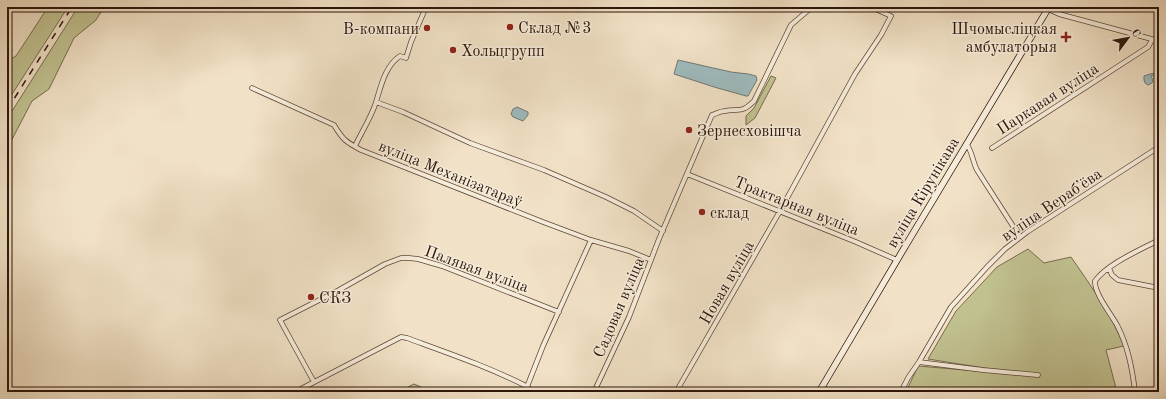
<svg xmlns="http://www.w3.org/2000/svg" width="1166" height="399" viewBox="0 0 1166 399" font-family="'Old Standard TT',serif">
<rect width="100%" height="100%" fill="#f1e1c6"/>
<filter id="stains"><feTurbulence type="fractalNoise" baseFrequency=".005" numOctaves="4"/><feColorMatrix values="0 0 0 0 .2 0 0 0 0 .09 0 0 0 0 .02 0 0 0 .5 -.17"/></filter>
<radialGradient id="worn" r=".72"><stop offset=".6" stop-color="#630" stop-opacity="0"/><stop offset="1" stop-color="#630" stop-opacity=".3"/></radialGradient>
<path fill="#c1c190" stroke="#776b4e" d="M48 7H68L7 102V61L16 56Z
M78 7H104L96 20 74 38 49 89 32 101 7 149V119Z
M771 76 776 78 755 118 746 125V116L754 108Z
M1028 249 1044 263 1071 257C1091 286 1111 314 1124 346L1106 350 1117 392H906L918 366 1035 376 928 359 956 311 997 267Z
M414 384 433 392H398Z"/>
<path fill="#9ebbbe" stroke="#717976" d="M678 60 731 72 748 74 756 76 757 80 748 96H746L714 87 674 74Z
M1156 73 1159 74V86L1153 75 1151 76 1153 80 1152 83 1148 85 1145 83 1144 80V76L1150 74Z
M517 107 528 112V115L523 121 513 117 511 114 513 109Z"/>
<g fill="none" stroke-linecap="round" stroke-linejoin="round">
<defs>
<path id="street" d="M1048 9 1059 14 1159 41
M252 88 334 125C343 140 346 142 361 150L543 222 591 240 629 251 651 260
M376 102 403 112 470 143 544 170 606 197 634 211 663 231
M966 144C971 147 973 163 977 170L1020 237
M355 146C361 133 372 116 376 102 381 86 385 66 400 56L406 58 411 42 426 7
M992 148 1148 47 1152 40
M687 174 856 242 897 260
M1109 268 1112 275 1118 280 1159 288
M919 362 983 370 1038 375
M314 382 280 320 339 290 385 264 401 258H409L418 259 442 266 559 312
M1135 391C1132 368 1128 346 1117 325 1111 314 1094 293 1095 281 1107 264 1140 250 1159 240
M295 392 401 337 407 338C448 353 489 367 528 387
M525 392 543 346 591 240
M594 392 629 317 659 239 712 115C716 114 720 111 725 111 740 108 741 114 754 101L791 25 812 7
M676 392 780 211 855 74 881 35 891 16 871 7
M901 392 908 378 919 362 951 307 987 267 1005 249 1027 232 1159 147"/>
<path id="secondary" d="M819 392 909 240 1049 7"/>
</defs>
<use href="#street" stroke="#5e483a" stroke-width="5.5"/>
<use href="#secondary" stroke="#2d150b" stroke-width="7"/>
<use href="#street" stroke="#f6ecda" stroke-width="4"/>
<use href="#secondary" stroke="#f6ecda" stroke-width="5.5"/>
<path stroke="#2d150b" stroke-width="1.5" stroke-dasharray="7 7" stroke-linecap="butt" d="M7 110 72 7"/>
</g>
<g fill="#8f2418" stroke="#f6ecda" stroke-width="1.5">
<circle cx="510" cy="27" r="4"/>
<circle cx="427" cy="28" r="4"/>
<path d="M1064 31h4v4h4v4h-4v4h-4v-4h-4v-4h4z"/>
<circle cx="453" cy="50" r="4"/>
<circle cx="689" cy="130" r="4"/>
<circle cx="702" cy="212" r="4"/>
<circle cx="311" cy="297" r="4"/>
</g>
<g text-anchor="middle" stroke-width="3" stroke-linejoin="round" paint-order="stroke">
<g font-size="16" fill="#2d150b" stroke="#f6ecda" text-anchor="start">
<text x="518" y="33">Склад №3</text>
<text x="419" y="34" text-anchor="end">В-компани</text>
<text x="1057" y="34" text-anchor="end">Шчомысліцкая<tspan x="1057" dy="18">амбулаторыя</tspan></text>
<text x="461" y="56">Хольцгрупп</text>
<text x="697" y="136">Зернесховішча</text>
<text x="710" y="218">склад</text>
<text x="319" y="303">СКЗ</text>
</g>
<g font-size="16" fill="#2d150b" stroke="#f6ecda">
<text transform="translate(1047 98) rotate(-33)" y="6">Паркавая вуліца</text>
<text transform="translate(451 173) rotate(22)" y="6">вуліца Механізатараў</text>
<text transform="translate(922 192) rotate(-59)" y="6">вуліца Кірунікава</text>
<text transform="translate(1051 204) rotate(-34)" y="6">вуліца Верабʼёва</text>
<text transform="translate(797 205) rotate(22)" y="6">Трактарная вуліца</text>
<text transform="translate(477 268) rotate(20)" y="6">Палявая вуліца</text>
<text transform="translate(726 282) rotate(-60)" y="6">Новая вуліца</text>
<text transform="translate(618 307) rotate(-67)" y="6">Садовая вуліца</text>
</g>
</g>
<rect width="1166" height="399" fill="none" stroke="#f1e1c6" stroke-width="24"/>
<rect x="8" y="8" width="1150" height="383" fill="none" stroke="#2d150b" stroke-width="2"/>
<rect x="12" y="12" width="1142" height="375" fill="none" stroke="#2d150b"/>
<g transform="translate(1128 38) rotate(58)" stroke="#f6ecda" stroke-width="3" paint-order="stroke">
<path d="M0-3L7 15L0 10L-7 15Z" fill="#2d150b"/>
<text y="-6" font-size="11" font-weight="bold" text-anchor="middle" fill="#2d150b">С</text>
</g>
<rect width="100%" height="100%" filter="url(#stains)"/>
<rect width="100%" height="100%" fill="url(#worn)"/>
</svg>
